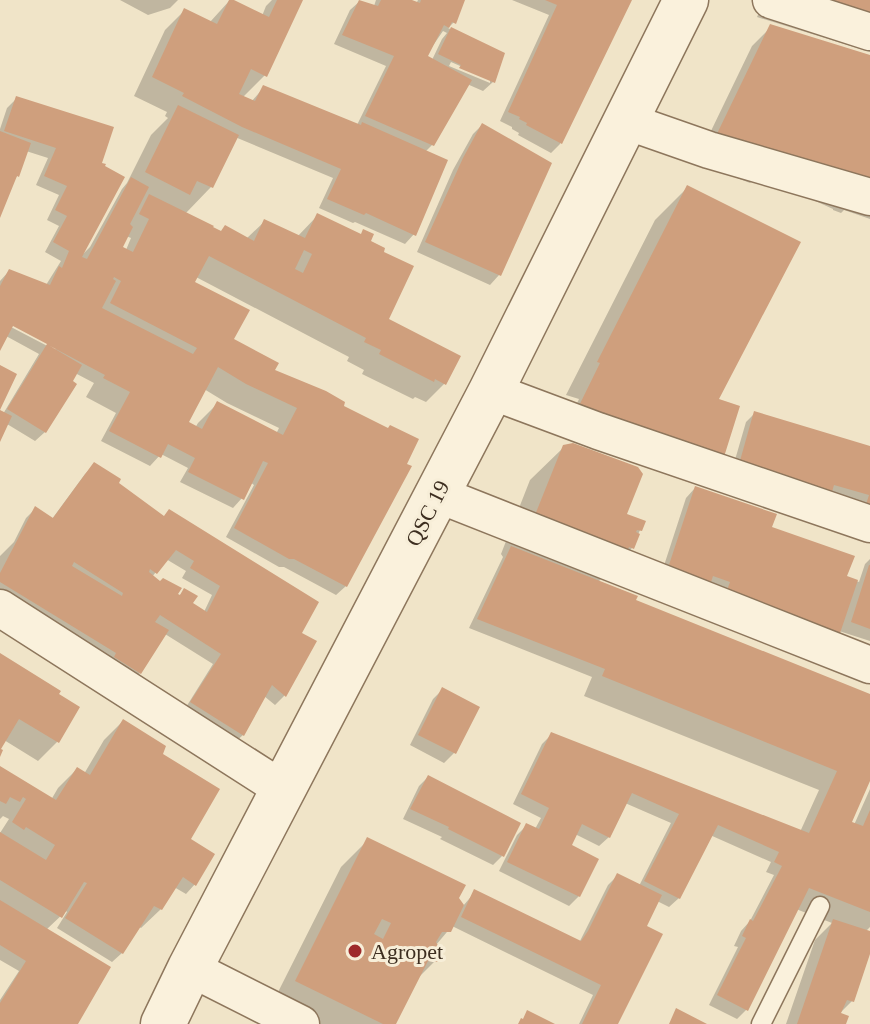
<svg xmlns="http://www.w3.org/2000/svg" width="870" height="1024" viewBox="0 0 870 1024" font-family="Georgia,serif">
<rect width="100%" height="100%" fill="#f0e4c8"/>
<path fill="#0003" fill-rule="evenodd" d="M120 0H178L170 8 148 15Z
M230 0 262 16 266 6 272 0H301L265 75 243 97 252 101 264 87 357 125 386 66 334 44 350 10 360 1 374 6 376 0H407L416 4 418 0H463L454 22 448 28 503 54 493 82 483 91 467 84 432 145 425 152 414 234 405 244 355 222 353 223 319 208 333 178 235 137 211 187 185 214 211 228 246 239 265 221 297 237 318 215 368 242 386 319 445 383 426 402 415 397 413 399 362 374 364 370 347 361 349 357 324 344 196 277 193 283 231 340 272 371 325 393 346 586 336 595 284 567H279L226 537 254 485 250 482 242 498 233 508 180 482 188 468 161 454 150 466 101 441 116 413 86 397 94 383 75 373 45 432 35 441 7 424 0 438V412L3 414 39 354 6 336 0 347V281L9 271 46 285 61 261 45 252 59 226 47 220 59 195 36 185 48 158 26 151 17 176 14 180 0 213V129L7 108 17 98 100 164 81 256 90 247 122 189 127 183 151 135 168 118 165 116 167 112 134 96 165 30 184 11 210 22ZM443 31 447 33 442 39 432 60 425 57ZM451 62 490 79V83L449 66ZM126 236 131 238 126 250 120 247ZM11 322 57 347 55 350 11 327ZM204 389 227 403 279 428 276 434 217 404 198 423 195 428 187 421Z
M512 0H630L560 144 551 153 518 135 519 133 512 129V127L500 121 549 15Z
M765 0H870V52L757 17Z
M771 27 870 57V219L844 210 841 213 833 210V209L758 175 750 183 696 162 752 46Z
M482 125 549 163 499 275 490 285 417 252 453 170 473 134Z
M688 187 798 243 565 429 579 399 566 395 655 220Z
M755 413 870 448V532L728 484 746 422Z
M564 447 624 516 640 530 632 548 598 582 633 601 870 696V776L850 823 854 825 870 789V927L865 932 870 933V948L852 1001 839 1014 844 1024H786L815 940 832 923 796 909 747 1009 737 1019 709 1005 738 947 734 946 741 931 750 921 774 875 766 872 771 862 710 835 679 898 669 907 657 901 644 927 616 1024H579L593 995 452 926 436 945 435 961 417 979 394 1024H301L270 1008 341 867 368 840 456 898 463 906 475 892 579 943 608 885 617 876 639 886 671 823 625 803 609 837 599 846 575 834 569 846 579 896 569 906 499 871 517 835 527 825 535 829 541 818 513 804 542 744 552 734 800 832 819 790 584 696 592 677 469 628 503 557 501 554 530 480Z
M94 465 299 633 315 642 284 696 275 705 264 696 243 735 233 744 183 712 213 664 165 634 140 673 113 700 0 625V556L14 542 26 518 36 508 52 519 85 474ZM166 559 186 571 182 578 212 595 204 612 191 604 185 590 174 601 152 577Z
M695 488 770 529 845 577 859 582 865 564 870 559V641L839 631 657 587 686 498Z
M0 656 56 695 77 708 57 742 38 761 4 740 0 747Z
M443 689 477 708 454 753 444 763 410 745 433 699Z
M123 721 153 764 188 840 195 884 186 894 174 887 161 909 141 928 138 926 122 953 112 962 57 928 67 912 66 911 46 930 75 1024H0V1000L19 971 0 960V833L9 819 3 816 0 819V768L51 800 58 788 77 769 84 774 104 740Z
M428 777 502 856 493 865 440 839 442 837 403 819 419 786Z"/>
<path fill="#cf9f7d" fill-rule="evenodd" d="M229 0H234L269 17 277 0H303L267 77 251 69 239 94 255 101 263 85 361 125 362 122 448 160 416 236 366 213 364 215 327 199 341 169 242 127 182 96 184 93 152 77 184 8 217 24Z
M359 0 378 6 381 0H412L420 3 421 0H465L456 24 452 22 449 28 444 25 428 56 472 80 434 146 365 116 394 56 342 35Z
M545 0H632L562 144 526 125 527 123 519 119 520 117 508 112 557 5Z
M782 0H870V28Z
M770 24 870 55V194L713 142Z
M451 27 505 53 495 83 459 68 461 65 438 54Z
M16 96 114 127 102 163 106 164 105 166 125 177 82 257 87 259 131 177 149 187 130 224 133 227 123 247 133 252 149 219 139 214 149 194 214 226 213 227 221 231 225 225 254 241 264 219 305 238 317 213 361 234 363 229 374 234 371 241 385 248 384 252 414 266 389 319 461 356 446 385 435 379 434 382 379 354 381 350 364 342 366 338 209 256 195 282 250 310 234 339 279 363 275 370 326 391 345 402 344 406 388 428 390 425 419 439 407 464 412 466 347 587 294 559H289L234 528 268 463 263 461 244 500 188 472 195 458 168 444 161 458 109 431 130 392 103 378 105 375 50 346 82 365 73 381 77 384 46 433 7 409 47 344 13 326 0 351V286L9 269 50 285 59 266 62 268 69 251 53 242 67 216 55 210 67 186 44 176 56 148 4 131ZM304 250 312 254 303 273 295 269ZM114 277 121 281 110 303 197 348 193 354 102 308 116 281 113 279ZM218 367 246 384 297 408 283 435 217 401 202 429 189 422Z
M178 105 239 135 213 188 197 181 190 195 145 172Z
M482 123 552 163 501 276 425 242 463 158Z
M0 131 31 143 19 177 17 176 0 218Z
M687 185 801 242 719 399 740 406 723 460 572 420 600 363 597 362Z
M0 365 17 374 0 410 12 416 0 442Z
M754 411 870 446V520L862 517 869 495 834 485 828 505 736 475Z
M573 443 638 467 643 474 627 514 646 521 642 531 637 530 636 532 640 534 634 549 629 547 626 554 533 520 563 445Z
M94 462 121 479 119 483 164 516 169 509 319 602 302 633 317 641 286 697 272 685 244 736 190 702 221 654 160 615 155 622 169 630 141 674 114 657 116 653 0 582V573L35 506 53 518ZM176 550 194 561 190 568 220 586 207 612 193 603 198 596 184 588 180 595 178 594 182 588 163 578 160 581 149 572 150 569 157 574ZM74 562 123 593 122 596 72 566Z
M695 486 777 514 772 527 855 556 847 576 858 580 836 645 726 593 730 582 713 576 707 594 665 577Z
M511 546 638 596 636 600 870 694V781L852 822 863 826 870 810V912L809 888 748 1011 717 995 746 938 742 936 750 919 753 921 782 866 774 862 779 852 718 825 680 899 644 881 679 814 632 793 610 838 582 824 572 845 599 859 580 897 507 862 526 823 539 829 549 808 521 794 551 732 809 833 837 771 602 676 605 669 477 619Z
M869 565H870V629L851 622Z
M0 653 61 691 59 694 80 707 59 743 19 719 1 749 3 750 0 757Z
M442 687 480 707 456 754 418 735Z
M123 719 166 746 163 754 220 789 191 839 215 854 196 886 183 877 162 910 154 906 123 954 65 918 87 883 84 882 62 918 0 880V832L46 860 55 845 26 827 24 830 12 822 26 799 23 797 20 802 10 797 6 804 0 801V766L56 800 77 767 90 775Z
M428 775 521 823 504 857 448 829 449 827 410 809Z
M367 837 466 885 459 898 464 905 451 932H442L436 942 441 951 437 962 428 961 396 1024H383L295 981ZM382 919 391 923 383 939 374 934Z
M617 873 662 895 647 926 663 934 618 1024H582L601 985 461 917 474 889 581 941 588 931Z
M0 900 111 967 78 1024H0V1003L26 961 0 945Z
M833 919 870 931V954L854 1002 847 1000 841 1013 849 1016 846 1024H797Z
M676 1008 707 1024H669Z
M527 1010 555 1024H518L521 1018 523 1019Z"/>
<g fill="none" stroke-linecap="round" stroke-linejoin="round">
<defs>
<path id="service" d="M761 1024 820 906"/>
<path id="minor" d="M771 0 870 32
M626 121 709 150 870 197
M491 391 598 431 870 524
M437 494 870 665
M0 608 284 790
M190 968 301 1024"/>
<path id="tertiary" d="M163 1024 190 968 491 391 686 0"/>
</defs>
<use href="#service" stroke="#8d765c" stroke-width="21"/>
<use href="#minor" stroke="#8d765c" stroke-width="39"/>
<use href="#tertiary" stroke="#8d765c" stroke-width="47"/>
<use href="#service" stroke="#faf1dc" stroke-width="18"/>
<use href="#minor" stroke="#faf1dc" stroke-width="36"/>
<use href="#tertiary" stroke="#faf1dc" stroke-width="44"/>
</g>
<circle fill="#9e2a2b" stroke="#f7eed8" stroke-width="3" cx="355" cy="951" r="8"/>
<g text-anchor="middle" stroke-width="6" stroke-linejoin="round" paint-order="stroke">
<g font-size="22" fill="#3d2e20" stroke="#f7eed8">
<text transform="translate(427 513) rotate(-63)" y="8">QSC 19</text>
</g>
<g font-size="22" fill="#3d2e20" stroke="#f7eed8" text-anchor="start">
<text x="371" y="959">Agropet</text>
</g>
</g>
</svg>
